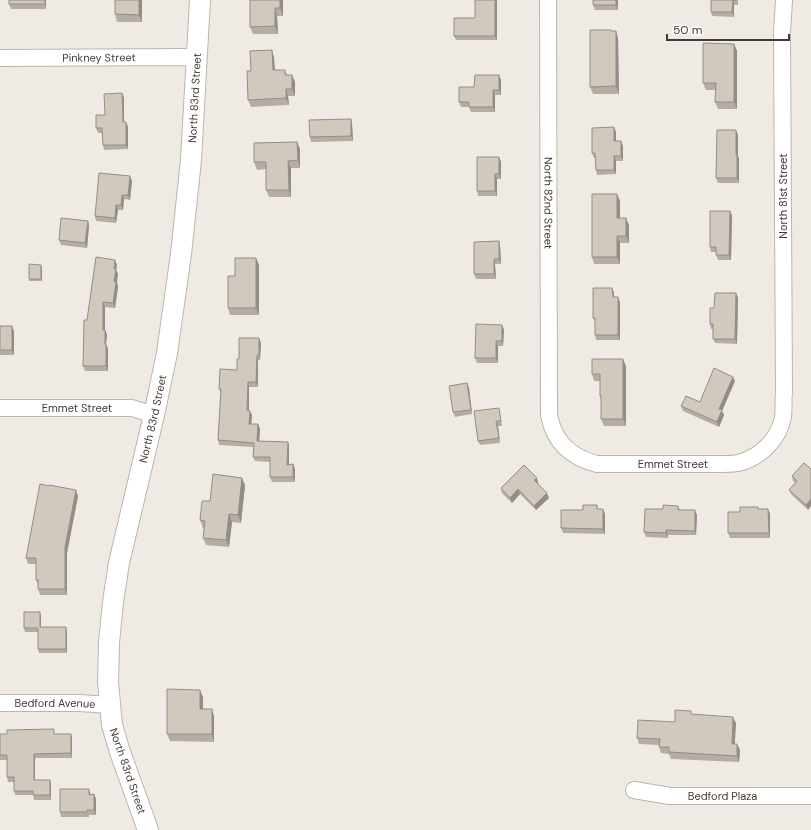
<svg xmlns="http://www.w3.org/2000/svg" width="811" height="830" viewBox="0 0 811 830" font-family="'DM Sans',sans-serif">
<rect width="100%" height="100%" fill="#efebe4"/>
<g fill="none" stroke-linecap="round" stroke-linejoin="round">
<defs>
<g id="minor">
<path id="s1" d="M548 0 549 415C554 442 570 457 597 464H723C728 464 733 464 738 463 760 458 779 439 783 417 784 409 783 400 784 392L782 33 784 0"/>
<path id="s2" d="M0 58 183 57 197 58"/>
<path id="s3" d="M0 408H132L154 415"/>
<path id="s4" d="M0 703H79L110 705"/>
<path id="s5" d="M634 790 670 796H811"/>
</g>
<g id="tertiary">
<path id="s6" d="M148 830 120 752 112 725 108 682 109 643 113 602 119 563 154 415 167 353 181 254 191 160 200 0"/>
</g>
</defs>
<use href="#minor" stroke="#bcb5ab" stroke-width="18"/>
<use href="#tertiary" stroke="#bcb5ab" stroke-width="22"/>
<use href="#minor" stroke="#fff" stroke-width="16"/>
<use href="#tertiary" stroke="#fff" stroke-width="20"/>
</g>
<path fill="#b5ada3" d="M46 0V9H11L9 4Z
M115 0H142V22H117L115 14Z
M283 0V16H277L278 34H253L250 27Z
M497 0V40H456L454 36 475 18Z
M618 0V10H595L593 5Z
M711 0H738V5H734V17L712 16 711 12Z
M611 31H616L618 38 619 94H593L590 87Z
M734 44 737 51V109H718L715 102 716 90H706L703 83Z
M274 57 275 70H285L287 75H292L295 82V96H288L289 105 251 107 248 100 251 71Z
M499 75 501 80V95H495V112H471L469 107H461L459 102 474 87Z
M122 93 124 98V122H126L128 127V149L104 150 103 145 102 133H98L96 128 105 115Z
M351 119 352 124 353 141 311 142 310 137Z
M614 127 616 132V141L623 146V161H616V174L597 175 596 170 595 158H594L592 153Z
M738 135V156L739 159V183H718L716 178Z
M297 142 300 149V168H291V197H269L266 190V169L257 170 254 162Z
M499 157 501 162V179H497V196H478L477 191Z
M132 181 130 200 124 199 123 210H118L116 223 96 221 95 216Z
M617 194 620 201V218L629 225V243H620V264H594L592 257Z
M730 211 732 216 731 260H718L716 255V252H711L710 247Z
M88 221 89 226 87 248 61 245 59 240Z
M499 241 500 246 501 264H495L496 279H476L474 274Z
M256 258 259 265V315H230L228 308 235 276Z
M117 265 116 270 118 274 117 282 118 287 115 308 105 307V330L107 335 106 344 108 349V371H85L83 366 87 320Z
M42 267V281H29V279Z
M612 288 614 293V297L620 302V340H596L595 335V322L593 318Z
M736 293 738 298 737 344 715 343 713 339V329H711L710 324 714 308Z
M502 325 504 330 503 346H498V363H477L475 358Z
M0 326 14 331V355H0Z
M261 343 260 360H258V387H249V410L252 415 251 424H258L260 429 259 441 288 442 289 446V464H293L295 469V482H272L270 477V462L255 461 253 457V447L219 445 218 440 221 393 219 389Z
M626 366V426H604L601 419V399L600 396V381H594L592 374Z
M735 381 722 411 724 415 719 427 683 411 681 406 700 402Z
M467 383 469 388 472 414 455 417 453 412Z
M500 412 502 426H498L500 443 480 445 478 441Z
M804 463 808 510 791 494 789 490 795 483 793 481 792 476Z
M538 482V483L549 498 536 510 520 494 512 503 502 493 501 488Z
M245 485 241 523 232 522 229 547 206 545 203 538 204 528H203L200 520 210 501Z
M78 496 67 553V595H40L38 589V584L36 580V564H28L26 558Z
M597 505 598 509 605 514V534L563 533 561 528 583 510Z
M678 506 680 510 697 515 696 535H668V538L646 537 644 532 663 509Z
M759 509H768L770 514V538H730L728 533 740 512Z
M41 616V627L67 631V653H39L38 649V632H25L24 628Z
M203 697V709L214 716V742L170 741 167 734Z
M692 714 736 723 735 744H737L740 750 739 762 671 759 669 754 661 753 659 747V745L639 744 637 738Z
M0 734H71L72 738V758H35V780H50L51 784V800H34L33 795H15L14 791V782H8L7 777V760H0Z
M89 789 91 795 94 794 96 799V815H89V817H61L60 812Z"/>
<path fill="#938d85" d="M45 0H46V9L45 4Z
M139 0H142V22L139 15Z
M280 0H283V16L280 8Z
M495 0H497V40L495 36Z
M616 0H618V10L616 5Z
M733 0 734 5V17L732 12Z
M275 8 277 16 278 34 275 26Z
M616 31 618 38 619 94 616 86Z
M734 44 737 51V109L734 102Z
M272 50 274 57 275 78 273 70Z
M292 75 295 82V96L292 89Z
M499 75 501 80V95L499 90Z
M286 89 288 96 289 105 286 98Z
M493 90 495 95V112L493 107Z
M122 93 124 98V127L123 122Z
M351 119 352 124 353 141 351 136Z
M126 122 128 127V149L126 145Z
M614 127 616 132V146L614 141Z
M736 130 738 135V156L739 159V183L737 178 736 155Z
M621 141 623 146V161L621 156Z
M297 142 300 149V168L298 160Z
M614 156 616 161V174L614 170Z
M499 157 501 162V179L499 174Z
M288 161 291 168V197L289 190Z
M495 174 497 179V196L495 191Z
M130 176 132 181 130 200 128 195Z
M617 194 620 201V225L617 218Z
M122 195 124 199 123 210 121 205Z
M116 205 118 210 116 223 115 218Z
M730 211 732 216 731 260 729 255Z
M626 218 629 225V243L626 236Z
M88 221 89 226 87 248 85 243Z
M617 236 620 243V264L617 257Z
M499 241 500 246 501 264 499 259Z
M256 258 259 265V315L256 308Z
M494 259 495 264 496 279 494 274Z
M115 260 117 265 116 270 118 274 117 282 118 287 115 308 113 303 114 269Z
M41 265 42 267V281L41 279Z
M612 288 614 293V302L613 297Z
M736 293 738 298 737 344 735 339Z
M618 297 620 302V340L618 335Z
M103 302 105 307V335L103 330Z
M502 325 504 330 503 346 502 341Z
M12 326 14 331V355L12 350Z
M105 330 107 335 106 344 108 349V371L106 366 105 344Z
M259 338 261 343 260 360 259 355Z
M496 341 498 346V363L496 358Z
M257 355 258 360V387L256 382Z
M623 359 626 366V426L623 419Z
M733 377 735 381 722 411 724 415 719 427 717 422 719 409Z
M248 382 249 387V415L247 410Z
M467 383 469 388 472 414 471 410Z
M250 411 252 415 251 429 249 424Z
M496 421 498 426 500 443 499 438Z
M258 424 260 429 259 446 257 441Z
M288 442 289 446V469L287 465Z
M293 464 295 469V482L293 477Z
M242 478 245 485 241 523 238 515Z
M537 478 538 482 536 485 534 480Z
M518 489 520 494 512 503 510 498Z
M76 490 78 496 67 553V595L65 589V547Z
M547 493 549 498 536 510 534 506Z
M811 499V506L808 510 806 505Z
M603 509 605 514V534L603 529Z
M768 509 770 514V538L769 533Z
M695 510 697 515 696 535 695 531Z
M229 514 232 522 229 547 226 540Z
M666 530 668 535V538L666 533Z
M40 612 41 616V631L40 627Z
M66 627 67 631V653L66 649Z
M200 690 203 697V716L200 709Z
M212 709 214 716V742L212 734Z
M733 717 736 723 734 750 732 744Z
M71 734 72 738V758L71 753Z
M737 744 740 750 739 762 737 756Z
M34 754 35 758V784L34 780Z
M50 780 51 784V800L50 795Z
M94 794 96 799V815L94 810Z"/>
<path fill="#d2c9be" stroke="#938d85" d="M9 0H45V4H9Z
M115 0H139V15L115 14Z
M250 0H280V8H275V26L250 27Z
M475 0H495V36H454V18H475Z
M593 0H616V5H593Z
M711 0H736H733L732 12H711Z
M590 30H611V31H616V86L590 87Z
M703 43 734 44V102H715L716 83H703Z
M272 50 273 70H285V75H292V89H286V98L248 100 247 71H251L250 51Z
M475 75H499V90H493V107H469V102H459V87H474Z
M122 93 123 122H126V145H103L102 128H96V115H105L104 94Z
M351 119V136L310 137 309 120Z
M614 127V141H621V156H614V170H596L595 153H592V128Z
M717 130H736V155H737V178H716Z
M297 142 298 160 288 161 289 190H266V162H254V143Z
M477 157H499V174H495V191H477Z
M99 173 130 176 128 195H122L121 205H116L115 218 95 216Z
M592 194H617V218H626V236H617V257H592Z
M710 211H730L729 255H716V247H710Z
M61 218 88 221 85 243 59 240Z
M499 241V259H494V274H474V242Z
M96 257 115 260 114 269H116L114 281 116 282 113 303 103 302V330H105V344H106V366H83L84 320H87Z
M235 258H256V308H228V276H235Z
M29 264 41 265V279H29Z
M593 288H612L613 297H618V335H595V318H593Z
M715 293H736L735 339H713V324H710V308H714Z
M476 324 502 325V341H496V358H475Z
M0 326H12V350H0Z
M239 338H259V355H257L256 382H248L247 410 250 411 249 424H258L257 441 288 442 287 465 293 464V477H270V457H253L254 443 218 440 221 389H219L220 369 237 370V359H239Z
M592 359H623V419H601V396H600V374H592Z
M714 368 733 377 719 409 722 410 717 422 681 406 686 396 700 402Z
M467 383 471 410 453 412 449 386Z
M499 408 501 421H496L499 438 478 441 474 411Z
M804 463 811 469V499L806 505 789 490 797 481 792 476Z
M524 465 537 478 534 480 547 493 534 506 518 489 510 498 501 488Z
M213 474 242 478 238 515 229 514 226 540 203 538 205 521 200 520 202 501H210Z
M40 484 49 486V485L76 490 65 547V589H38V580H36V558H26Z
M583 505H597V509H603V529L561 528V510H583Z
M663 505 678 506V510H695V531L666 530V533L644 532 645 509H663Z
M740 507H758V509H768L769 533H728V512H740Z
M24 612H40V627H66V649H38V628H24Z
M167 689 200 690V709H212V734H167Z
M675 710 691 711V714L733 717 732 744H737V756L669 752V747H659L660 739 637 738 638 720 675 722Z
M54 729V734H71V753L34 754V780H50V795H33V791H14V777H7V755H0V734H7V730Z
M60 789H89V795L94 794V810H87V812H60Z"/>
<g text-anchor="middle" stroke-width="3" stroke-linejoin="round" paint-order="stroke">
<g font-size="11" fill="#413b35" stroke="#fff">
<text dy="4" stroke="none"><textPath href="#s2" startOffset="99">Pinkney Street</textPath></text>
<text dy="4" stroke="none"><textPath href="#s6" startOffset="746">North 83rd Street</textPath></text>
<text transform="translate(783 196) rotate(-90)" y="4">North 81st Street</text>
<text dy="4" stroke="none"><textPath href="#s1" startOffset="203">North 82nd Street</textPath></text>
<text dy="4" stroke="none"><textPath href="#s3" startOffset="77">Emmet Street</textPath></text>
<text dy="4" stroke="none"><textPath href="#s6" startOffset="422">North 83rd Street</textPath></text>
<text dy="4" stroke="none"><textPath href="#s1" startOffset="564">Emmet Street</textPath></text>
<text dy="4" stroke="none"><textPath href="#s4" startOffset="55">Bedford Avenue</textPath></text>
<text transform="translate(128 771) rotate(71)" y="4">North 83rd Street</text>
<text dy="4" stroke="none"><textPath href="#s5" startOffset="89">Bedford Plaza</textPath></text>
</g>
</g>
<path d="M667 34v6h122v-6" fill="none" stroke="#413b35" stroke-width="2"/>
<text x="673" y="34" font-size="12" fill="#413b35" stroke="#ffffff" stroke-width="3" paint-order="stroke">50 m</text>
</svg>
